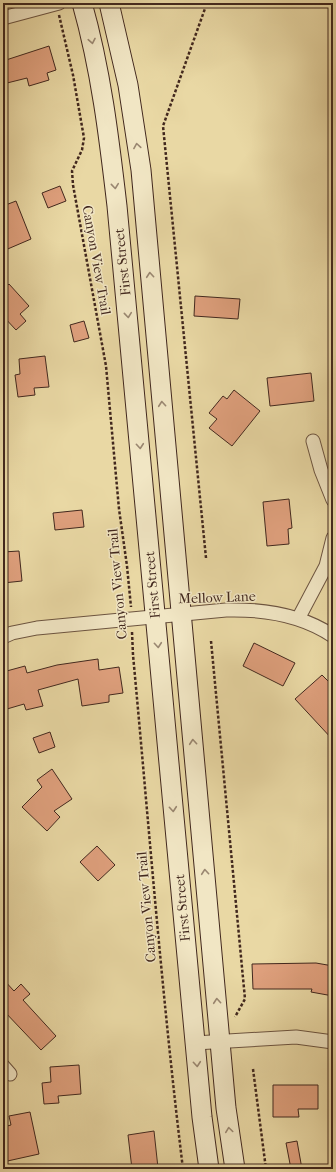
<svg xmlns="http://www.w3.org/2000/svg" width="336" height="1172" viewBox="0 0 336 1172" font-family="'IM FELL French Canon',serif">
<rect width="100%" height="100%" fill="#e9d8a4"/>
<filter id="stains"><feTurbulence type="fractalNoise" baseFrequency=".005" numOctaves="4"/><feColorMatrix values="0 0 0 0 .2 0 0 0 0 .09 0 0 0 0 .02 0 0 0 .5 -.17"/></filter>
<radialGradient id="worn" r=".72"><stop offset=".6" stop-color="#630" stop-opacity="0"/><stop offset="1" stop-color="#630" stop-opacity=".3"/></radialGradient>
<path fill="#dfa07d" stroke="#42281e" d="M49 46 56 70 47 73 49 80 29 86 27 78 3 84V61Z
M60 186 66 201 48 208 42 193Z
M16 201 31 239 3 251V206Z
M9 284 29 306 20 314 26 321 16 330 3 316V290Z
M195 296 240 299 238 319 194 316Z
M84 321 89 338 74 342 70 325Z
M45 356 49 387 34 388 35 395 18 397 15 375 20 374 19 359Z
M311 373 314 401 270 406 267 378Z
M234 390 260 411 232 446 209 428 217 419 209 413 223 396 227 399Z
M289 499 292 528 288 529 289 544 267 546 263 502Z
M82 510 84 527 55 530 53 513Z
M19 551 22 581 3 583V552Z
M254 643 295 663 283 686 243 666Z
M98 659 99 670 119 667 123 693 109 695V702L82 706 78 679 38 690 43 706 26 710 24 704 7 709 3 695V672L25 666 27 673 57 665Z
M322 675 333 686V740L295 699Z
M50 732 55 747 39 753 33 738Z
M52 769 72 799 54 811 60 817 47 831 22 807 42 787 37 780Z
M97 846 115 865 98 881 80 862Z
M316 963 333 966V996L311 992 312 989H253L252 964Z
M3 979 14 991 21 984 30 994 23 1000 56 1036 41 1050 3 1010Z
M79 1065 81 1094 58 1096 59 1103 44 1104 42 1083 51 1082 50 1067Z
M273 1085H318V1109H298L299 1117H273Z
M30 1112 39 1154 3 1162V1127L11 1125 9 1116Z
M154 1131 158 1168 132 1169 128 1135Z
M297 1141 302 1169H291L286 1143Z"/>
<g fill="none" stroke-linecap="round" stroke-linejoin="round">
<defs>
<path id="minor" d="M3 18 59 3
M313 441 321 470 333 500
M298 619 326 566 333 538
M3 637 12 633 37 628 226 610C262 609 302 615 333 636
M195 1043 296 1037 333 1042
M3 1066 10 1074"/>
<path id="secondary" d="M82 3C101 70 109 137 117 206L202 1117 209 1169
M109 3 128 85 141 170 226 1108 235 1169"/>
</defs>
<use href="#minor" stroke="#6c5440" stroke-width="15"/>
<use href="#secondary" stroke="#42281e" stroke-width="21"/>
<path stroke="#42281e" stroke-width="2.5" stroke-dasharray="3 2" stroke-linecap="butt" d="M59 15 73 75 84 138 82 150 72 171 73 185 106 366 119 509 127 566 131 607
M206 558 163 126 207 3
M132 632 133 655C149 826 162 998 183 1169
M211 641 245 999 235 1017
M253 1069 266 1169"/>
<use href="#minor" stroke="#f1e6c4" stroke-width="13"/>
<use href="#secondary" stroke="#f1e6c4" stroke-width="19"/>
</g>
<defs><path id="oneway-chevron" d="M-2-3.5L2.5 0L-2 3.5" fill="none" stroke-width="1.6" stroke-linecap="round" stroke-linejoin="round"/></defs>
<g stroke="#9a8771">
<use href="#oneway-chevron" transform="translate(92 41) rotate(79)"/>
<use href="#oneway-chevron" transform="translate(137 146) rotate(-99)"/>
<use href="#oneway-chevron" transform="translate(115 186) rotate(84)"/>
<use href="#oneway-chevron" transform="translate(150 275) rotate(-95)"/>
<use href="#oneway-chevron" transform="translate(128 315) rotate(84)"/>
<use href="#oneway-chevron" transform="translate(162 404) rotate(-95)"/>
<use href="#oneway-chevron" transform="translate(140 446) rotate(85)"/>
<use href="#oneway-chevron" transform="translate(158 645) rotate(85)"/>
<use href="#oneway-chevron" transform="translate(193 742) rotate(-95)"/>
<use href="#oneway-chevron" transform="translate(173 809) rotate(85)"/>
<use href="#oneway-chevron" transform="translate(205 872) rotate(-95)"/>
<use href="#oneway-chevron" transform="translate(217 1001) rotate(-95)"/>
<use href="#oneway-chevron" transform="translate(197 1064) rotate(85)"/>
<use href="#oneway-chevron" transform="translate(229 1130) rotate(-98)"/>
</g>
<g text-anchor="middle" stroke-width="3" stroke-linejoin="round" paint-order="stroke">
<g font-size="14" fill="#42281e" stroke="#f1e6c4">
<text transform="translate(97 260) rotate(80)" y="5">Canyon View Trail</text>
<text transform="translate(122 262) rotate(-96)" y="5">First Street</text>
<text transform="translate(117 584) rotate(-95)" y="5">Canyon View Trail</text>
<text transform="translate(152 585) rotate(-95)" y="5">First Street</text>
<text transform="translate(217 597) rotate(-2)" y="5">Mellow Lane</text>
<text transform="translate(146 907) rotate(-95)" y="5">Canyon View Trail</text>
<text transform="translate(182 908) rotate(-95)" y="5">First Street</text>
</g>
</g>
<rect width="336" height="1172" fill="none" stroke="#e9d8a4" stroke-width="16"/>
<rect x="4" y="4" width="328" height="1164" fill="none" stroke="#42281e" stroke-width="2"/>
<rect x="8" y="8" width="320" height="1156" fill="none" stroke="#42281e"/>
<rect width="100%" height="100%" filter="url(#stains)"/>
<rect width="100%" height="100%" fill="url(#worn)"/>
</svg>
